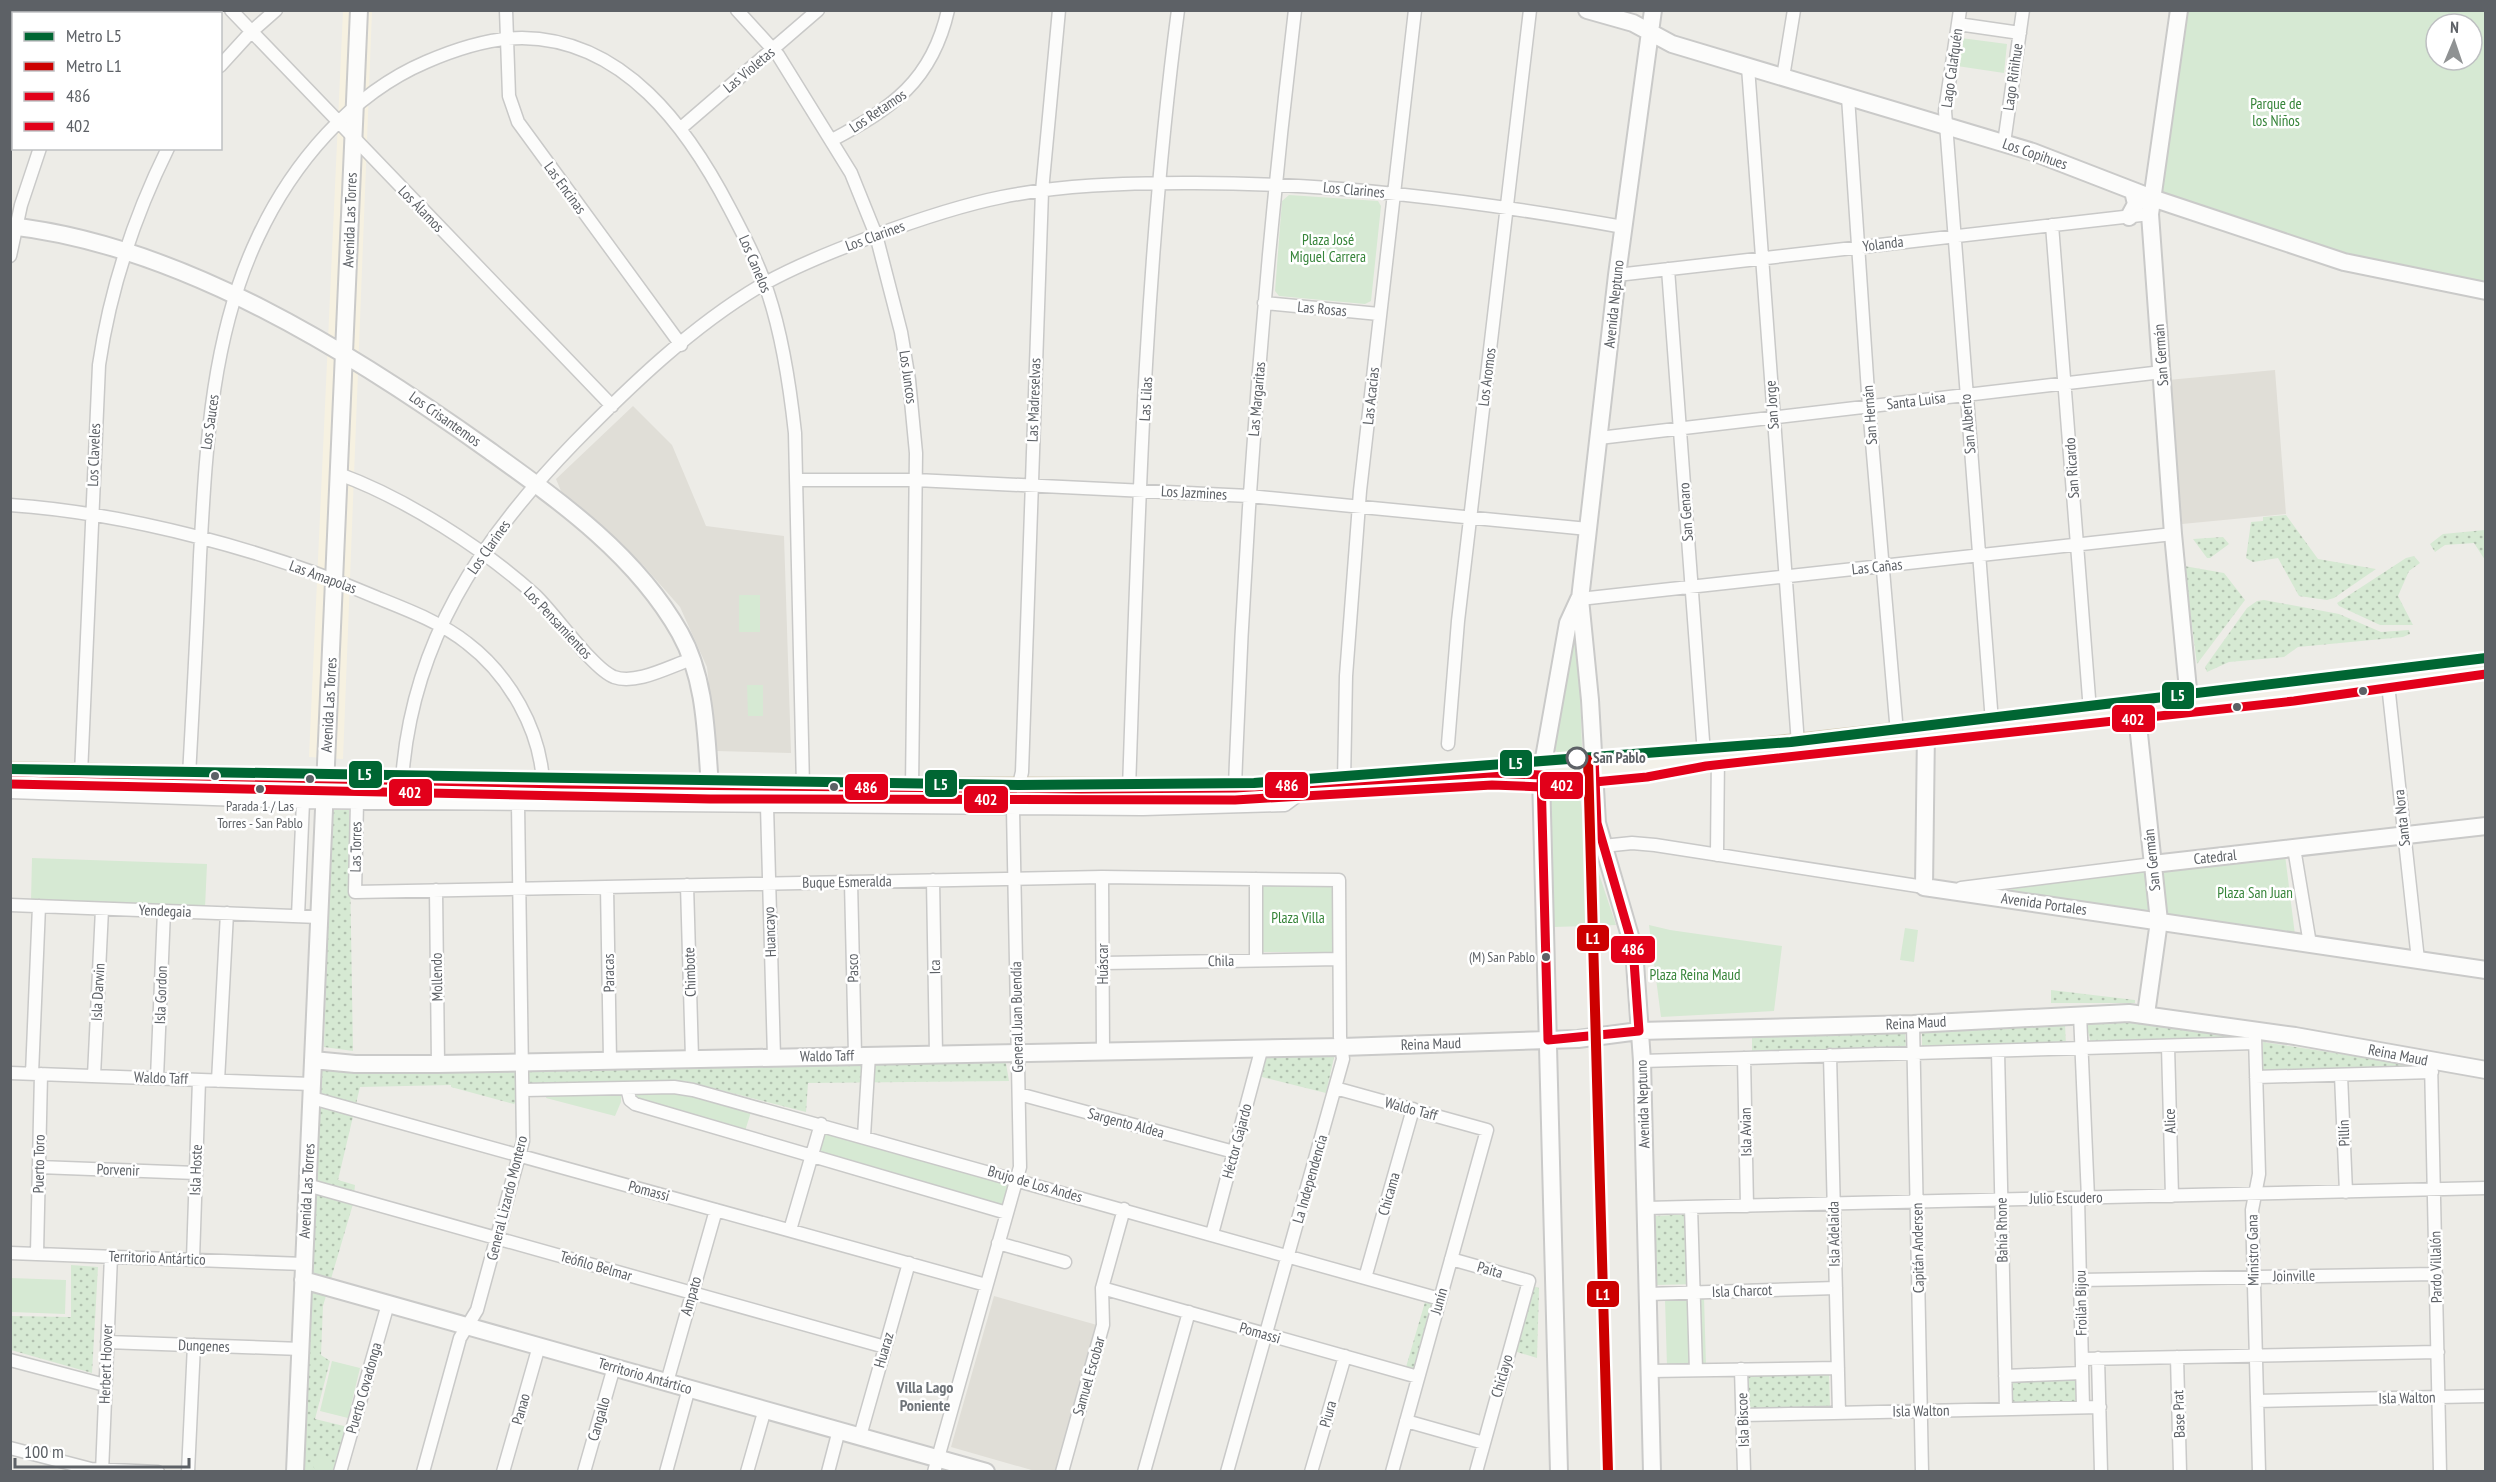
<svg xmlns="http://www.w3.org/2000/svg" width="2496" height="1482" viewBox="0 0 2496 1482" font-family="'PT Sans Narrow',sans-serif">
<defs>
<pattern id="grass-dots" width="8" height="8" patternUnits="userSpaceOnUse" patternTransform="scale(1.5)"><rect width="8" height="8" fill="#d6e9d3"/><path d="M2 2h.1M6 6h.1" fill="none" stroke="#b1c0af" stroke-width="1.8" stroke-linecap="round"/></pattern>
</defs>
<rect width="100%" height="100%" fill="#edece7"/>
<path fill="#f6f1e1" d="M343 11H372L343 759 309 757Z"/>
<path fill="#e0ded7" d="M2275 370 2286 514 2182 524 2168 380Z
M633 406 672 445 706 526 784 536 791 753 716 751 707 667 680 607 643 565 561 491 556 479Z
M994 1296 1097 1325 1056 1471H1035L951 1447Z"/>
<path fill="url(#grass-dots)" d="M2286 515 2318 559 2376 569 2334 598 2327 600 2299 596 2278 558 2253 562 2246 558 2251 522 2263 521V517Z
M2485 530V560L2474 543 2445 545 2435 552 2430 544 2443 534Z
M2223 537 2229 544 2210 558H2207L2193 539Z
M2414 556 2420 563 2409 571 2398 596 2413 625H2380L2339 606 2337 603 2406 558Z
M2184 566 2224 573 2245 600 2197 664Z
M2264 600 2339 614 2381 632 2409 630 2410 634 2403 637 2298 647 2284 657 2229 662 2207 672 2205 667 2247 608 2257 601Z
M331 810H349L353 1051 324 1047Z
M2051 990 2135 1000V1003H2051Z
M2085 1021H2145L2244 1036V1042L2091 1043Z
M2065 1024 2066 1045 1922 1050V1028Z
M1905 1032 1906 1050 1752 1055V1036Z
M2263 1042 2420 1066V1069L2263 1072Z
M1335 1053 1326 1093 1258 1076 1263 1054Z
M1005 1058 1009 1081 808 1083 806 1112 685 1081 532 1085 514 1104 451 1087V1085L360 1087 338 1180 355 1185 353 1204 323 1306 321 1355 330 1361 315 1419 348 1427 335 1471 303 1472 320 1067Z
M1694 1214 1696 1284 1657 1285 1655 1216Z
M71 1265 98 1267 92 1373 11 1350V1316L71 1317Z
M1533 1286 1539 1288 1537 1358 1514 1351Z
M1425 1302 1435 1305 1417 1370 1406 1367Z
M1829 1373 1830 1407 1746 1410 1747 1374Z
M2075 1379 2076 1402 2013 1405 2012 1381Z"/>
<path fill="#d6e9d3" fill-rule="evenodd" d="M2188 11H2485V284L2375 263 2165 197 2161 190ZM2436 24H2472V60H2436Z
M1961 38 2007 44 2004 73 1957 66Z
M1289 195 1378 201 1381 206 1371 301 1365 304 1279 296 1275 291 1282 201Z
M739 595H760V632H739Z
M1575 607H1577L1582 748 1579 751 1557 752 1554 750Z
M747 685H763V716H748Z
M1549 788 1579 789 1585 832 1616 925 1554 927Z
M2285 855 2295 935 2017 893 2009 888Z
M32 858 207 864 205 908 31 901Z
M1261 883 1334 884V952H1263Z
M1649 925 1670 930 1782 946 1774 1011 1661 1017Z
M1905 928 1918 930 1914 962 1900 960Z
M621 1093V1102L615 1116 546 1098 547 1094Z
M686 1093 751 1112 745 1131 638 1100 636 1094Z
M823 1130 1010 1182 1003 1208 815 1154Z
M11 1278 66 1280 65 1314 11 1312Z
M1704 1297 1706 1366 1667 1367 1665 1299Z
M332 1361 360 1368 348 1418 320 1411Z
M313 1464a9 9 0 1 1 18 0a9 9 0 1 1-18 0Z"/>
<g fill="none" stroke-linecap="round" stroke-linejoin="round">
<defs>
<path id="street" d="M231 10 612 406
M506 10 509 96 518 122 681 345
M737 10 778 55 851 173 876 235 901 332 909 380 916 453 912 788
M1960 10 1945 111 1992 722
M111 14 113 10
M1958 24 2020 33
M220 66 251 32 276 10
M1748 67 1798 744
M1783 77 1794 10
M1848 97 1869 407 1897 733
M681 128 818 10
M832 140C892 108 932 81 948 10
M2004 143 2023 10
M2052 225 2090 711
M10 256 21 205 40 148
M1668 269 1704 754
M1617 275 2150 214
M1264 303 1379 314
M1599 438 2162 372
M339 474C405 498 483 548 535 595 555 614 593 669 614 677 637 685 670 666 692 659
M798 480H916L1249 496 1588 529
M10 505C129 513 269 551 378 598 408 610 442 623 467 643 509 675 540 729 543 782
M1580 599 2173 534
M2387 675 2418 960
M1448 744 1458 621 1530 10
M81 774 99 365C110 289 134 217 168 148
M189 776C193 703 197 630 200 556 206 449 211 336 258 237 292 164 351 94 426 62 456 49 490 38 522 38 624 39 688 128 730 209 744 236 759 264 768 293 783 338 790 387 795 433L803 787
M402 781C411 643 480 540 574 443 630 386 691 327 760 286 795 266 833 251 871 237 914 221 957 206 1002 197 1061 185 1124 183 1184 183 1331 182 1478 201 1623 227
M1344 782 1346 676 1360 491 1415 10
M1235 788C1244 528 1264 269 1295 10
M1129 789C1138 529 1144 268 1178 10
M10 792 303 802 1143 809 1285 805 1312 785
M357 802 355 892 1102 877 1339 880 1340 1037 1343 1059 1227 1472
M767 806 774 1057
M1603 846 1632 843 1655 845 1924 887
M2294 848 2310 944
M1717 855 1718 753
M1102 877 1103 1050
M1256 879V960
M933 880 936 1054
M851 882 855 1055
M687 885 692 1058
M607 887 610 1060
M1961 888 2153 864
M436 890 438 1064
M10 905 319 917
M298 916 303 802
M1103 963 1339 959
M2080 1014 2088 1198
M1913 1024 1922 1472
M2255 1036 2259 1174 2252 1210 2259 1472
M2168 1046 2172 1196
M1998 1051 2006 1409
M1830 1055 1839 1413
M1744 1058 1747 1206
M1642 1061 2255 1043
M2431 1062 2440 1472
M10 1073 312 1084
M32 1074 39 906
M2341 1075 2346 1192
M94 1076 102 909
M2256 1077 2432 1072
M157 1078 164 911
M218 1081 227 913
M627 1088 630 1100 635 1104 1007 1213
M1335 1088 1487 1130 1392 1472
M524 1090 674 1087 693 1090 1440 1299
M1019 1094 1234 1152
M312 1098 986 1285
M864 1136 869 1055
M39 1167 196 1173
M307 1185 885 1347
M2078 1198 2083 1407
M1691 1207 1696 1370
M1646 1208 2486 1188
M790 1230 821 1124
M1212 1234 1262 1047
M998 1243 1065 1262
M10 1253 304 1264
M37 1253 41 1074
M193 1259 199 1080
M1451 1259 1529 1281 1476 1472
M1365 1278 1413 1109
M2080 1280 2436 1274
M1102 1288 1418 1377
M1648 1294 1836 1288
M107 1342 301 1349
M2177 1357 2180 1472
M2098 1358 2101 1472
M2082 1359 2438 1352
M10 1360 105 1385
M1741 1369 1744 1472
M1650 1371 1838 1368
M2005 1376 2082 1373
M667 1382 716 1210
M2257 1401 2486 1396
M1742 1415 2100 1407
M1406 1421 1484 1443
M860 1436 909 1263
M10 1448 91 1469 158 1472
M102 1472 111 1256
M188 1472 194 1345
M340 1472 388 1304
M423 1472 460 1338 477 1310 523 1141 518 804
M503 1472 539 1346
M584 1472 614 1367
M666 1472 689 1388
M747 1472 765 1409
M828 1472 839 1430
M934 1472 1020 1167 1013 809 1022 772 1042 191 1059 10
M1062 1472 1103 1325 1102 1288 1124 1209
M1144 1472 1189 1312
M1311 1472 1345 1356"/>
<path id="secondary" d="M1587 10 1633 23 1672 44 2033 152 2152 198 2344 262 2486 291
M2179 10 2150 214 2173 534 2189 700
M2129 217 2136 204 2133 191
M10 226C181 245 353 353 490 451 561 502 636 555 680 633 706 679 706 735 710 787
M2136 706 2159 921 2146 1014
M1926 730 1924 887 2486 970
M2153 864 2486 826
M313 1060 355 1064H438L1342 1047 1578 1039 1639 1031 1913 1024 2129 1013 2295 1036 2486 1070
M303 1280 986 1472
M295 1472 359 10
M1559 1472 1541 775 1568 623 1579 599
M1652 1472 1642 1061 1635 963 1630 936 1597 823 1590 700 1580 599 1617 275 1653 10"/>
<path id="primary" d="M10 772 710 787 1235 788 1492 773 1541 775 1646 765 1704 754 2293 689 2486 662"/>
</defs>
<use href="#street" stroke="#c9c9c8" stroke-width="15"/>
<use href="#secondary" stroke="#cacac9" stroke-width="20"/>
<use href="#primary" stroke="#d5ccb6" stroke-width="22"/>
<use href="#street" stroke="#fcfcfb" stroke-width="12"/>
<use href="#secondary" stroke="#fcfcfb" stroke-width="16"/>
<use href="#primary" stroke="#f3f1e9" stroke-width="20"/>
<defs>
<path id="bus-1" d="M1594 758 1597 823 1633 947 1639 1031 1548 1040 1541 775 1492 773 1516 765Z
M10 772 562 784
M10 772 562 784
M562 784 1081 789
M562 784 1081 789
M1081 789 1235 788 1492 773
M1081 789 1247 787 1492 773"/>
<path id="bus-2" d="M10 784 710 799 1235 800 1492 785 1542 787 1647 777 1706 766 2294 701 2486 674"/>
</defs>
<use href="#bus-1" stroke="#fff" stroke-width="14"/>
<use href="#bus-2" stroke="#fff" stroke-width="14"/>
<use href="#bus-1" stroke="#e2001a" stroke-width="9"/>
<use href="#bus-2" stroke="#e2001a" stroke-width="9"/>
<defs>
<path id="metro-1" d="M10 769 1019 785 1254 783 1791 742 2486 658"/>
<path id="metro-2" d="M1588 760 1608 1472"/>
</defs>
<use href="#metro-1" stroke="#fff" stroke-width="15"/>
<use href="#metro-2" stroke="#fff" stroke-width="15"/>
<use href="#metro-1" stroke="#063" stroke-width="10"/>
<use href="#metro-2" stroke="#c00" stroke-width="10"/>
</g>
<g fill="#5d6166" stroke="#fff" stroke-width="2">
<circle cx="2363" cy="691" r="5"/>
<circle cx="2237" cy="707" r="5"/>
<circle cx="215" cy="776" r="5"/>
<circle cx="310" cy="779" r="5"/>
<circle cx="834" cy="787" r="5"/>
<circle cx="260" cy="789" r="5"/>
<circle cx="1546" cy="957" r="5"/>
</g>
<circle fill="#fff" stroke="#5d6166" stroke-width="3" cx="1577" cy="758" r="10"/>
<g text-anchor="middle" stroke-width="5" stroke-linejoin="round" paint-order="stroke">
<g font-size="14" fill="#5d6166" stroke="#fff">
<text x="260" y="811">Parada 1 / Las<tspan x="260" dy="17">Torres - San Pablo</tspan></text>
<text x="1535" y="962" text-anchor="end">(M) San Pablo</text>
</g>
<g font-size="15" fill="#5d6166" stroke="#fff">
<text transform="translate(1952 68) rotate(-82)" y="5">Lago Calafquén</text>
<text transform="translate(749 70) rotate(-40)" y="5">Las Violetas</text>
<text transform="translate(2013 77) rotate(-82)" y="5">Lago Riñihue</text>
<text transform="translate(878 111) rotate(-34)" y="5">Los Retamos</text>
<text transform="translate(2035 154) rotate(19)" y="5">Los Copihues</text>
<text transform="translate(565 188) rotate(54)" y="5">Las Encinas</text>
<text transform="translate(1354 190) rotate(5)" y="5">Los Clarines</text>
<text transform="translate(421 209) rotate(46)" y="5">Los Álamos</text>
<text transform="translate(350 220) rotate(-88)" y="5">Avenida Las Torres</text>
<text transform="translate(875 236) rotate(-20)" y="5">Los Clarines</text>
<text transform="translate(1883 244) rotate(-7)" y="5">Yolanda</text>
<text transform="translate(755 264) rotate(67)" y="5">Los Canelos</text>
<text transform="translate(1614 304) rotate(-84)" y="5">Avenida Neptuno</text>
<text transform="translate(1322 309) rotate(5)" y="5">Las Rosas</text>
<text transform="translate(2161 355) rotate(-94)" y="5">San Germán</text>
<text transform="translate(908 377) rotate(82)" y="5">Los Juncos</text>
<text transform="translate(1487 377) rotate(-83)" y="5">Los Aromos</text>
<text transform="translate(1371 396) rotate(-84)" y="5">Las Acacias</text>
<text transform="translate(1146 399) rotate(-87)" y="5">Las Lilas</text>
<text transform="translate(1257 399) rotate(-85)" y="5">Las Margaritas</text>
<text transform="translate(1034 400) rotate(-88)" y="5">Las Madreselvas</text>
<text transform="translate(1916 401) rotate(-7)" y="5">Santa Luisa</text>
<text transform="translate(1772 405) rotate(-94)" y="5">San Jorge</text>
<text transform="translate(1870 415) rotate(-94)" y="5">San Hernán</text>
<text transform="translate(445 419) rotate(35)" y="5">Los Crisantemos</text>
<text transform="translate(210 422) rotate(-82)" y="5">Los Sauces</text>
<text transform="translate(1968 424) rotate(-95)" y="5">San Alberto</text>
<text transform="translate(94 455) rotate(-88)" y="5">Los Claveles</text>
<text transform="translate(2072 468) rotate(-94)" y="5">San Ricardo</text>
<text transform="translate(1194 493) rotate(3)" y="5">Los Jazmines</text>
<text transform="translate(1686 512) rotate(-94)" y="5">San Genaro</text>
<text transform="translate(489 547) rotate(-55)" y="5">Los Clarines</text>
<text transform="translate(1877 567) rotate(-6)" y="5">Las Cañas</text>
<text transform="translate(323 577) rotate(20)" y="5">Las Amapolas</text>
<text transform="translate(558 623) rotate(47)" y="5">Los Pensamientos</text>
<text transform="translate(329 705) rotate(-87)" y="5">Avenida Las Torres</text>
<text transform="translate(2402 818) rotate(-96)" y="5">Santa Nora</text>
<text transform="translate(356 847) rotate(-89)" y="5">Las Torres</text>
<text transform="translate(2215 857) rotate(-6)" y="5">Catedral</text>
<text transform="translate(2152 860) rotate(-96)" y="5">San Germán</text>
<text transform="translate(847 882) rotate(-1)" y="5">Buque Esmeralda</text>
<text transform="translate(2044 904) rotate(8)" y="5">Avenida Portales</text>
<text transform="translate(165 911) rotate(2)" y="5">Yendegaia</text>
<text transform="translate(770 932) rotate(-92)" y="5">Huancayo</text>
<text transform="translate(1221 961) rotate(-1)" y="5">Chila</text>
<text transform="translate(1103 964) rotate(-90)" y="5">Huáscar</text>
<text transform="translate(935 967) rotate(-91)" y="5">Ica</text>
<text transform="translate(853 968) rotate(-91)" y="5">Pasco</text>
<text transform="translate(690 972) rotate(-92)" y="5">Chimbote</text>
<text transform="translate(609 973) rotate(-91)" y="5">Paracas</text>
<text transform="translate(437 977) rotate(-91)" y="5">Mollendo</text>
<text transform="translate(98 992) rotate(-87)" y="5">Isla Darwin</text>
<text transform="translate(161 995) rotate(-88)" y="5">Isla Gordon</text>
<text transform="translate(1017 1017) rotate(-91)" y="5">General Juan Buendía</text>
<text transform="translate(1916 1023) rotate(-3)" y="5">Reina Maud</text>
<text transform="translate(1431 1044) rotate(-2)" y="5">Reina Maud</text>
<text transform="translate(2398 1055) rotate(11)" y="5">Reina Maud</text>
<text transform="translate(827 1056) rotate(-1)" y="5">Waldo Taff</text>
<text transform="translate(161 1078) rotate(2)" y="5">Waldo Taff</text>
<text transform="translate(1643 1104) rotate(-92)" y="5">Avenida Neptuno</text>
<text transform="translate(1411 1109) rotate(15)" y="5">Waldo Taff</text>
<text transform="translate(2170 1121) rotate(-92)" y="5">Alice</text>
<text transform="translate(1126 1123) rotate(15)" y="5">Sargento Aldea</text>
<text transform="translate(1746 1132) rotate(-91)" y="5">Isla Avian</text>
<text transform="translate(2344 1133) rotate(-92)" y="5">Pillín</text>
<text transform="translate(1237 1141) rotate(-75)" y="5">Héctor Gajardo</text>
<text transform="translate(39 1164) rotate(-89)" y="5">Puerto Toro</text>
<text transform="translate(118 1170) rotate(2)" y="5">Porvenir</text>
<text transform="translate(196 1170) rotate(-88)" y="5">Isla Hoste</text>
<text transform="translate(1310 1179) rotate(-74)" y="5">La Independencia</text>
<text transform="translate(1035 1184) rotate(16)" y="5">Brujo de Los Andes</text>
<text transform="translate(307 1191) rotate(-87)" y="5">Avenida Las Torres</text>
<text transform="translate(649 1191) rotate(15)" y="5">Pomassi</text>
<text transform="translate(1389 1194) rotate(-74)" y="5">Chicama</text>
<text transform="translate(507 1198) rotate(-76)" y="5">General Lizardo Montero</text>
<text transform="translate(2066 1198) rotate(-1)" y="5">Julio Escudero</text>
<text transform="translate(2002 1230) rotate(-91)" y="5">Bahía Rhone</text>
<text transform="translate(1834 1234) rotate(-91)" y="5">Isla Adelaida</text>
<text transform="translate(1918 1248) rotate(-91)" y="5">Capitán Andersen</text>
<text transform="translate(2253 1250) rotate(-91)" y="5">Ministro Gana</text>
<text transform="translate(157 1258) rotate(2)" y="5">Territorio Antártico</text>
<text transform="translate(596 1266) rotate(16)" y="5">Teófilo Belmar</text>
<text transform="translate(2436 1267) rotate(-91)" y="5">Pardo Villalón</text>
<text transform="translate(1490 1270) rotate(16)" y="5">Paita</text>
<text transform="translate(2294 1276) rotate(-1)" y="5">Joinville</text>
<text transform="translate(1742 1291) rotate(-2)" y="5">Isla Charcot</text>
<text transform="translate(691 1296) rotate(-74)" y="5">Ampato</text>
<text transform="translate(1439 1301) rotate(-74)" y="5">Junín</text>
<text transform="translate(2081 1303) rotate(-91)" y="5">Froilán Bijou</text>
<text transform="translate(1260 1333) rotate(16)" y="5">Pomassi</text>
<text transform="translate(204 1346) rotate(2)" y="5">Dungenes</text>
<text transform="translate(884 1350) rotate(-74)" y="5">Huaraz</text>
<text transform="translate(106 1364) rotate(-88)" y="5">Herbert Hoover</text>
<text transform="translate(645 1376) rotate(16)" y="5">Territorio Antártico</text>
<text transform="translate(1089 1376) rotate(-74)" y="5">Samuel Escobar</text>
<text transform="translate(1502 1376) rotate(-74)" y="5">Chiclayo</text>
<text transform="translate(364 1388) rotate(-74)" y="5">Puerto Covadonga</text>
<text transform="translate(2407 1398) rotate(-1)" y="5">Isla Walton</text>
<text transform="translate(521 1409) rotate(-74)" y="5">Panao</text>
<text transform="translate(1921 1411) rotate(-1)" y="5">Isla Walton</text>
<text transform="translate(1328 1414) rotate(-74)" y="5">Piura</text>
<text transform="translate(2179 1414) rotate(-92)" y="5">Base Prat</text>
<text transform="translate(599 1419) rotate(-74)" y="5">Cangallo</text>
<text transform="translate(1743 1420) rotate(-92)" y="5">Isla Biscoe</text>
</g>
<g font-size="15" fill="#368439" stroke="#fff">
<text x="2276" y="109">Parque de<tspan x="2276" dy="17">los Niños</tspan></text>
<text x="1328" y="245">Plaza José<tspan x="1328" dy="17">Miguel Carrera</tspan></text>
<text x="2255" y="898">Plaza San Juan</text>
<text x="1298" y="923">Plaza Villa</text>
<text x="1695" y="980">Plaza Reina Maud</text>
</g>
<g font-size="15" font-weight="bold" fill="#5d6166" stroke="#fff" text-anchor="start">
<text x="1593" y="763">San Pablo</text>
</g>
<g font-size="16" font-weight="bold" fill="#6e7378" stroke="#fff">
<text x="925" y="1393">Villa Lago<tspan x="925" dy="18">Poniente</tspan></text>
</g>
</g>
<g stroke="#fff" stroke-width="2">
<rect x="2161" y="681" width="34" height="29" rx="6" fill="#063"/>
<rect x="2111" y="704" width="45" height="29" rx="6" fill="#e2001a"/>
<rect x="1499" y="749" width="34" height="28" rx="6" fill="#063"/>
<rect x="348" y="760" width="35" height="29" rx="6" fill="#063"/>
<rect x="924" y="769" width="34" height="29" rx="6" fill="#063"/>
<rect x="1264" y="771" width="45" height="28" rx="6" fill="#e2001a"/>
<rect x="1539" y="771" width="45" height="29" rx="6" fill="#e2001a"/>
<rect x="844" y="773" width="45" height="28" rx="6" fill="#e2001a"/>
<rect x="388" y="778" width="45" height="29" rx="6" fill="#e2001a"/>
<rect x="963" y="785" width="46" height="29" rx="6" fill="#e2001a"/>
<rect x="1576" y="924" width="34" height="28" rx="6" fill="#c00"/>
<rect x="1610" y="935" width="46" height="29" rx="6" fill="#e2001a"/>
<rect x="1586" y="1280" width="34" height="28" rx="6" fill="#c00"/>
</g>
<g font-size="16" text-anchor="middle" font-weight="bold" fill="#fff">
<text x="2178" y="701">L5</text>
<text x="2133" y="725">402</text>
<text x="1516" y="769">L5</text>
<text x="365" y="780">L5</text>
<text x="941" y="790">L5</text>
<text x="1287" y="791">486</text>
<text x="1562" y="791">402</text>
<text x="866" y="793">486</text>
<text x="410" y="798">402</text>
<text x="986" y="805">402</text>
<text x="1593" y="944">L1</text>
<text x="1633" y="955">486</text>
<text x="1603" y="1300">L1</text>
</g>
<rect width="2496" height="1482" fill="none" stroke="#5d6166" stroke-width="24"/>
<rect x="12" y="12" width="210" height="138" fill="#ffffff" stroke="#bec0c2" stroke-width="1.5"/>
<rect x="24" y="32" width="30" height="9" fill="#006633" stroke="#bec0c2" stroke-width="1.5"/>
<text x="66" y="42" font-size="18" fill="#5d6166">Metro L5</text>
<rect x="24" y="62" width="30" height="9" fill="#cc0000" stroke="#bec0c2" stroke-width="1.5"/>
<text x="66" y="72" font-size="18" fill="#5d6166">Metro L1</text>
<rect x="24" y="92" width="30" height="9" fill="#e2001a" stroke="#bec0c2" stroke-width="1.5"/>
<text x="66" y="102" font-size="18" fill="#5d6166">486</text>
<rect x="24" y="122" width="30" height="9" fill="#e2001a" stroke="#bec0c2" stroke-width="1.5"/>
<text x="66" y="132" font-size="18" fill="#5d6166">402</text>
<g transform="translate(2454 42) rotate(2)"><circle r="28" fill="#ffffff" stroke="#bec0c2" stroke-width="1.5"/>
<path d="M0-4.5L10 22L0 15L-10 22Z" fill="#8f9293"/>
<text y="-9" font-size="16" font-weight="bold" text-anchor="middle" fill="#5d6166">N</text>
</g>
<path d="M15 1458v9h174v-9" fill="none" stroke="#5d6166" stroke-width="3"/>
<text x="24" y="1458" font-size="18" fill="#5d6166" stroke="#ffffff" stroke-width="4.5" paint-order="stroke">100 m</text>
</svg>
